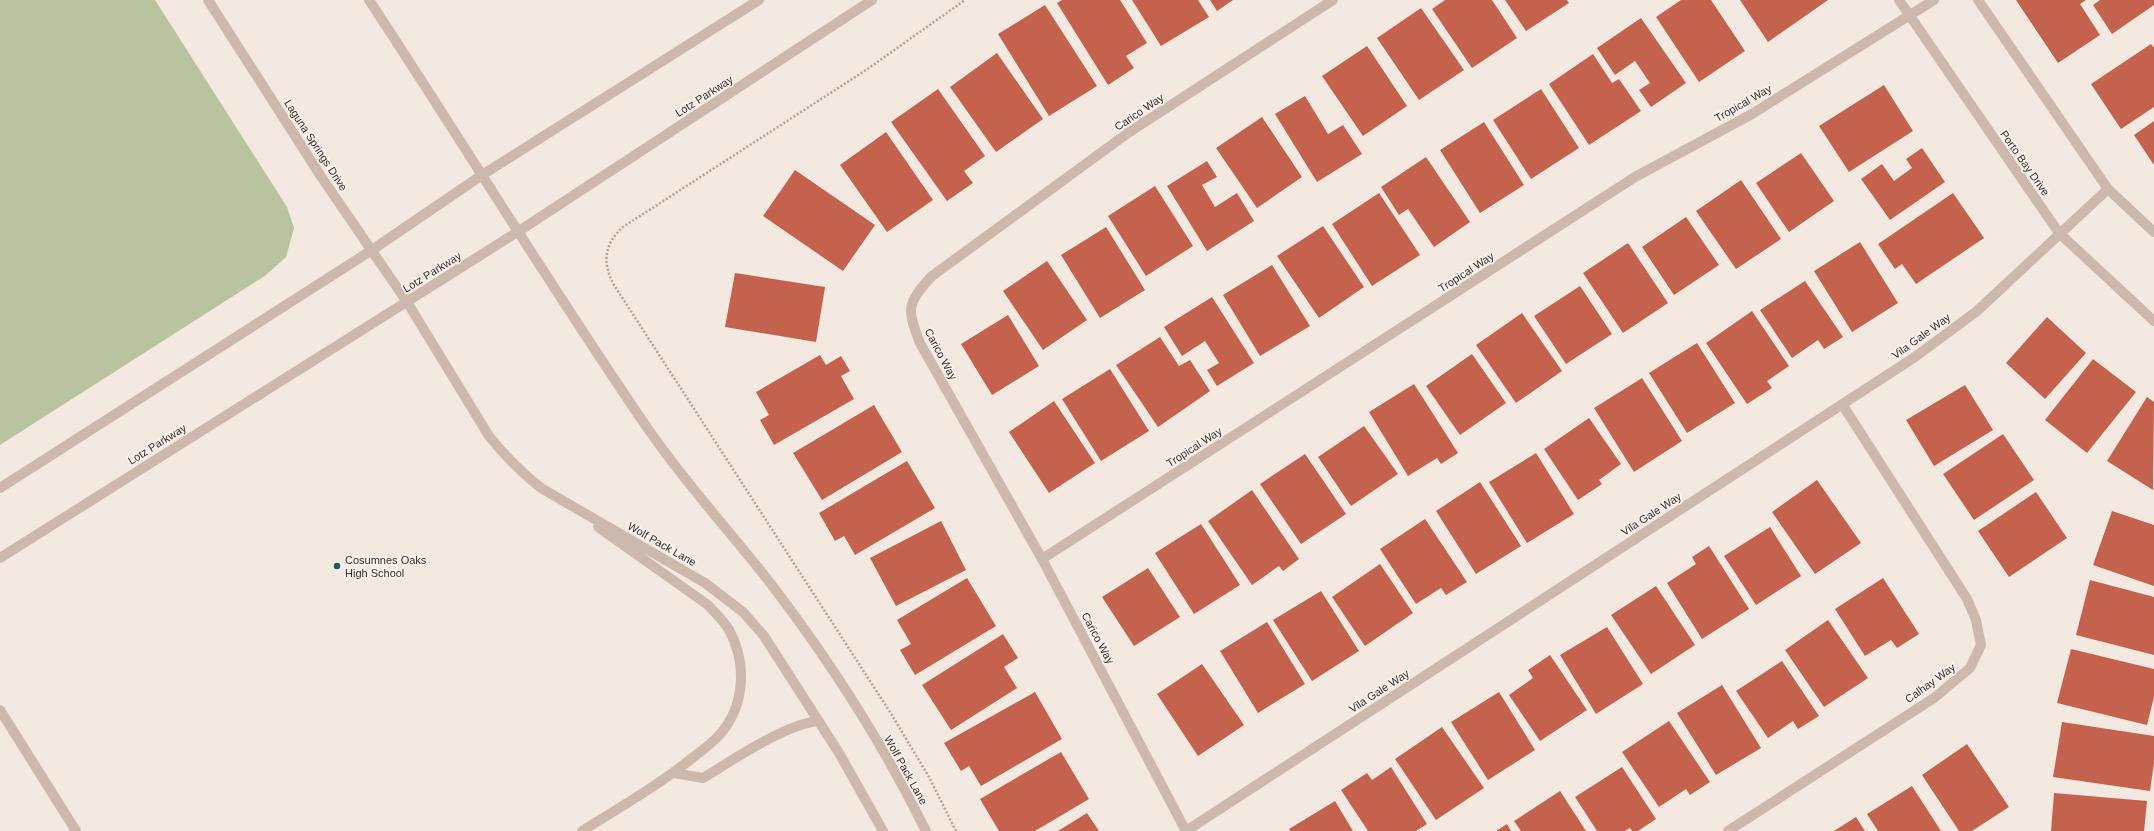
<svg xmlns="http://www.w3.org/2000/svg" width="2154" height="831" viewBox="0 0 2154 831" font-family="Helvetica,sans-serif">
<rect width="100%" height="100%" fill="#f3e9e0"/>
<path fill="#b9c3a0" d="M0 0H155L287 207 294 228 286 257 266 275 0 445Z"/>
<path fill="#c5624d" d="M1062 0H1120L1147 43 1126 56 1134 68 1108 85 1057 3Z
M1132 0H1198L1209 17 1161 46Z
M1210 0H1233L1217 11Z
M1445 0H1492L1517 38 1472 68 1432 9Z
M1505 0H1567L1569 3 1526 31Z
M1681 0H1711L1745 51 1699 82 1656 17Z
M1740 0H1828L1768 42Z
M2016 0H2086L2080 4 2100 35 2058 63Z
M2100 0H2154V5L2112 34 2093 5Z
M1045 5 1097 86 1049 116 998 34Z
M1421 8 1464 70 1419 100 1377 38Z
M1641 18 1686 83 1651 107 1639 90 1650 83 1635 61 1615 75 1597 48Z
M2151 44 2154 48V107L2121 129 2091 84Z
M1367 46 1407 106 1363 136 1322 76Z
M997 53 1043 119 996 152 950 87Z
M1593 54 1612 83 1619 79 1641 111 1589 145 1549 84Z
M1884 85 1913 131 1849 172 1819 126Z
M938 89 985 156 964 171 973 183 947 201 891 122Z
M1541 89 1579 148 1531 179 1493 120Z
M1305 96 1328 134 1343 125 1362 154 1317 182 1275 114Z
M1262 117 1302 177 1257 208 1216 148Z
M2154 121V165L2134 135Z
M1484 122 1524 185 1480 213 1440 150Z
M886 132 933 200 887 232 840 165Z
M1922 148 1945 182 1890 220 1861 179 1882 164 1894 181 1912 168 1906 159Z
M1801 153 1834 201 1789 232 1756 183Z
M1426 157 1470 222 1434 247 1408 209 1399 215 1381 187Z
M1207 161 1217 177 1202 185 1215 207 1237 193 1254 221 1207 251 1167 186Z
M795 170 875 225 843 271 763 216Z
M1741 180 1781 239 1736 269 1696 211Z
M1155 186 1193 246 1146 276 1108 216Z
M1379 193 1420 255 1372 286 1332 224Z
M1953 193 1984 238 1916 284 1902 264 1895 269 1878 244Z
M1686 217 1719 265 1674 295 1642 247Z
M1323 226 1364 287 1319 318 1277 256Z
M1106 227 1145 290 1100 318 1061 255Z
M1860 242 1898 303 1852 332 1814 271Z
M1628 243 1668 303 1623 333 1583 273Z
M1047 261 1087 320 1043 350 1003 291Z
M1272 265 1310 326 1260 356 1223 295Z
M735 273 825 287 816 342 725 327Z
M1805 281 1843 337 1824 349 1818 340 1792 358 1760 310Z
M1580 286 1612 334 1566 364 1534 316Z
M1212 297 1254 363 1217 386 1207 370 1219 363 1205 341 1182 356 1164 327Z
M1752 311 1789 366 1767 381 1772 388 1747 404 1706 343Z
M1522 313 1562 371 1516 403 1476 345Z
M1008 315 1039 366 992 395 961 344Z
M2047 317 2086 353 2045 399 2006 363Z
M1160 337 1179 366 1190 360 1210 391 1158 427 1116 365Z
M1697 343 1735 403 1687 433 1649 373Z
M1472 354 1506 403 1460 435 1426 386Z
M820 355 826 365 841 356 850 371 841 376 854 399 774 445 760 420 769 415 756 392Z
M2093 359 2136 392 2087 453 2045 420Z
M1110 369 1149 431 1101 461 1062 399Z
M1642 378 1682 441 1634 472 1594 408Z
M1414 384 1458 453 1441 464 1437 458 1408 476 1369 412Z
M1965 385 1993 430 1934 466 1906 420Z
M2147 397 2154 402 2153 490 2107 461Z
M1054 401 1095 463 1049 493 1009 432Z
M874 405 902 452 822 500 793 453Z
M1589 418 1621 464 1599 480 1602 484 1578 500 1544 449Z
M1364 426 1398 474 1351 506 1318 457Z
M2003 434 2034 480 1974 520 1943 474Z
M1536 453 1574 514 1527 543 1489 482Z
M1305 454 1346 514 1301 544 1260 484Z
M907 461 935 508 855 555 844 536 835 541 819 513Z
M1817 480 1861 543 1815 574 1772 512Z
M1480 482 1521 546 1476 574 1436 511Z
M1252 490 1299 559 1283 571 1279 566 1252 585 1208 521Z
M2036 492 2067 538 2009 577 1978 531Z
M2112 511 2154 525V586L2093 565Z
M1425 519 1467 582 1446 595 1441 588 1416 604 1380 549Z
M941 521 966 570 896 606 870 558Z
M1201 524 1240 585 1194 614 1155 553Z
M1770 527 1801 576 1756 605 1724 556Z
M1709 546 1749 609 1702 639 1667 583 1696 564 1692 557Z
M1380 564 1413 613 1365 646 1332 597Z
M1148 568 1180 617 1134 646 1102 597Z
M967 578 996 626 915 675 900 650 911 644 897 620Z
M1883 578 1919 634 1897 648 1891 640 1865 656 1835 609Z
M2090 580 2154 597V655L2076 635Z
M1656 586 1695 645 1651 674 1611 615Z
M1321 591 1359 651 1312 681 1273 620Z
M1828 620 1868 678 1824 707 1785 650Z
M1267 622 1305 684 1258 713 1220 651Z
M1607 627 1643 684 1596 714 1560 655Z
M1003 634 1018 658 1004 667 1017 688 951 730 922 685Z
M2071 649 2154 669V697L2147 725 2057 703Z
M1550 655 1587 710 1540 741 1509 695 1533 678 1528 670Z
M1782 661 1819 716 1798 729 1793 721 1768 738 1736 691Z
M1202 664 1244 725 1198 756 1157 694Z
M1722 685 1761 748 1716 775 1677 713Z
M1035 692 1062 739 981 786 969 766 961 771 944 743Z
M1499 692 1535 750 1488 780 1451 722Z
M1669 721 1710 782 1690 795 1686 789 1659 807 1622 752Z
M2062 722 2154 736V763L2150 791 2053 777Z
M1442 727 1484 788 1436 820 1395 759Z
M1967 744 2009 807 1972 831H1959L1922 775Z
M1061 752 1089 799 1035 831H999L980 799Z
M1391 767 1427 824 1416 831H1368L1341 790 1367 773 1372 780Z
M1622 767 1656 819 1638 831H1632L1630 828 1625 831H1597L1575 797Z
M1912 786 1941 831H1878L1867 814Z
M1560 791 1586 831H1521L1514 821Z
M2054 793 2147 801 2144 831H2051Z
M1335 801 1353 831H1290L1289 829Z
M1087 813 1099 831H1058Z
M1856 817 1865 831H1834Z
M1507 824 1511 831H1496Z"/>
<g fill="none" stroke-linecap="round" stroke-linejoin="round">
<path stroke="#b8a296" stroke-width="2.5" stroke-dasharray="2 2" stroke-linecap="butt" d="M956 831 929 777 890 712 614 285C602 263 604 244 623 227L866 70 965 0"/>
<path stroke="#ccb8ac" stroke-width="10" d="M208 0 322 178 407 302 489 436C505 456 521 472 541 488L705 583 743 612 764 636 839 753 883 831
M369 0C462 141 550 286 646 426 684 482 730 531 771 584 830 661 883 744 926 831
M1899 0 2059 233 2154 321
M1978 0 2108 189 2154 232
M0 488 372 250 482 175 759 0
M0 558 519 231 872 0
M1042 559 1635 177 1752 114 1934 0
M0 710 76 831
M674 773 703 778C733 760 785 724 819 721
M582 831C619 808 657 786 691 759 701 751 713 743 721 733 745 705 747 662 729 630 724 621 715 613 708 605L598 527
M1186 831 1915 357 1977 311 2108 189
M1186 831 1042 559 920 343C907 309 906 304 932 276L1128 133 1333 0
M1728 831 1934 698 1970 668 1981 645 1976 620 1967 599 1842 404"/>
</g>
<circle fill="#205b5b" stroke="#faf3ed" stroke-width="1.5" cx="337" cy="566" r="4"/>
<g text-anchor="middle" stroke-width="3.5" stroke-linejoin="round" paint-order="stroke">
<g font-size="11" fill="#3a2e2b" stroke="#faf3ed">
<text transform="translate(704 96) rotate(-33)" y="4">Lotz Parkway</text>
<text transform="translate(1743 103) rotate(-30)" y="4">Tropical Way</text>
<text transform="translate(1139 112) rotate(-34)" y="4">Carico Way</text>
<text transform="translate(316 145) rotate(57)" y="4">Laguna Springs Drive</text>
<text transform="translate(2025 163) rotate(55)" y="4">Porto Bay Drive</text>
<text transform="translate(432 272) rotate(-32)" y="4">Lotz Parkway</text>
<text transform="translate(1466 272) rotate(-33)" y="4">Tropical Way</text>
<text transform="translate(1921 336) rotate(-36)" y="4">Vila Gale Way</text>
<text transform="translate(941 354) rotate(62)" y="4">Carico Way</text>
<text transform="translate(157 444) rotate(-32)" y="4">Lotz Parkway</text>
<text transform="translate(1194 447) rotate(-33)" y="4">Tropical Way</text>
<text transform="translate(1651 514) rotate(-33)" y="4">Vila Gale Way</text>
<text transform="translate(662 544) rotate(30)" y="4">Wolf Pack Lane</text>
<text transform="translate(1098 638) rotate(62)" y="4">Carico Way</text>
<text transform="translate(1930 683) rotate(-36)" y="4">Calhay Way</text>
<text transform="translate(1379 691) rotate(-33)" y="4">Vila Gale Way</text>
<text transform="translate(906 770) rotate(61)" y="4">Wolf Pack Lane</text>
</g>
<g font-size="11" fill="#3a2e2b" stroke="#faf3ed" text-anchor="start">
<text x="345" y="564">Cosumnes Oaks<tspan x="345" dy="13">High School</tspan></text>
</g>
</g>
</svg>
